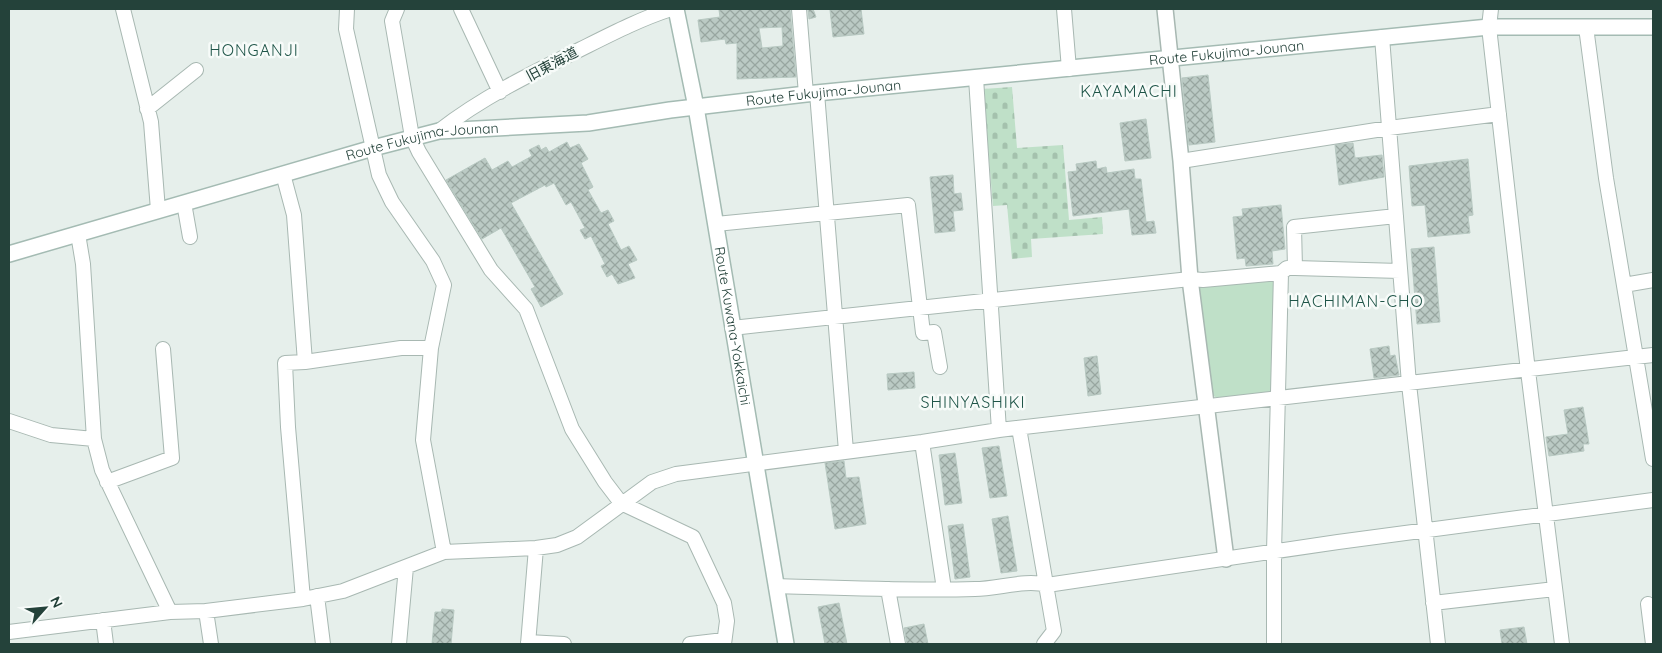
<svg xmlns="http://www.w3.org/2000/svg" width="1662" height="653" viewBox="0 0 1662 653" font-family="Quicksand,'Noto Sans JP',sans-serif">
<defs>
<pattern id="cemetery-stones" width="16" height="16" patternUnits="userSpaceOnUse" patternTransform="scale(1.25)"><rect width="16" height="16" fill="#bfe0c8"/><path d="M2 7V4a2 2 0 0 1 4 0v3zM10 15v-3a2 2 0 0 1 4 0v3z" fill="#a4c1ad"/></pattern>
<pattern id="building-cross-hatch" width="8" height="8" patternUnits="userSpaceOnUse" patternTransform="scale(1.25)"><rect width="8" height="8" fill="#bbcac4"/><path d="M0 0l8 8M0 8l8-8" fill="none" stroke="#98a6a0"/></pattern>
</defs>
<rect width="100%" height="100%" fill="#e6efeb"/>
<path fill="url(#cemetery-stones)" d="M1012 87 1017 148 1063 145 1069 220 1102 217 1103 234 1031 239 1032 257 1012 259 1007 205 993 206 983 89Z"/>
<path fill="#bfe0c8" d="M1274 281 1272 389 1268 394 1219 400 1213 395 1199 288 1203 284Z"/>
<path fill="url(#building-cross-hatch)" stroke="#b8c9c2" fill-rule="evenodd" d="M728 9H790L796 77 737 79V43L726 44 725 39 701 42 698 20 720 17 719 10ZM782 27 783 46 762 48 759 28Z
M808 9H813L816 17 809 19Z
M861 9 864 34 833 37 830 10Z
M1208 75 1215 142 1189 145 1182 78Z
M1146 119 1151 158 1125 161 1120 123Z
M567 142 570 148 579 144 588 159 581 163 593 187 588 190 601 213 608 210 614 221 608 224 621 250 629 246 637 260 628 264 635 278 618 284 612 274 607 277 601 266 605 264 591 236 585 239 580 230 585 228 571 202 566 205 554 183 546 187 545 185 511 203 563 294 541 307 531 289 535 287 501 228 482 239 446 180 485 158 492 170 508 161 512 167 532 156 529 150 539 145 541 150 546 147 549 152Z
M1353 143 1355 158 1382 155 1384 177 1339 185 1335 145Z
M1468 159 1473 215 1468 216 1470 233 1428 237 1425 205 1412 206 1409 166Z
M1096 161 1097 169 1106 167 1107 173 1134 169 1135 179H1141L1146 222 1154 221 1156 233 1132 235 1129 209 1073 216 1068 172 1077 171 1076 164Z
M953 175 954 194 961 193 963 210 953 211 955 231 935 233 930 177Z
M1281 205 1285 249 1272 251 1273 264 1246 266 1245 258 1237 259 1233 217 1243 216 1242 209Z
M1434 247 1440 322 1417 324 1411 249Z
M1389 346 1390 356 1395 355 1399 375 1374 378 1370 349Z
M1097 356 1101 394 1088 396 1084 358Z
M914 372 915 388 888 390 887 374Z
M1583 407 1589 444H1583L1584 451 1549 456 1546 437 1568 434 1564 410Z
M999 446 1007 496 990 498 982 448Z
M955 453 962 503 945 505 939 455Z
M844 461 846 478 859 477 866 524 835 529 825 463Z
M1008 516 1017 571 1001 573 992 519Z
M963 524 970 577 955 579 948 526Z
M839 603 847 644H825L818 607Z
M442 609 454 610 451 644H432L435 612H441Z
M924 624 928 644H907L904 628Z
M1524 627 1527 644H1502L1500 630Z"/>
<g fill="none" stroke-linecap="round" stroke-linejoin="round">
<defs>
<path id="minor" d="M123 9 151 122 158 210
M347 9 346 29 379 175 392 202 433 261 444 285 431 348 423 440 444 552
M397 9 392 21 412 137 419 152 491 270 526 309 572 429 605 482 621 503 693 537 724 603 727 621 724 644
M461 9 500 92
M799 9 806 94
M1064 9 1069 69
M1491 9 1489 27 1528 371 1562 644
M1586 27 1606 178 1653 459
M1382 37 1409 384 1438 644
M976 78 999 430
M817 93 846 451
M147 109 196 70
M439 131C481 98 532 73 581 49 611 34 640 19 671 9
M1181 161 1389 128 1499 114
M283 174 294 215 305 362
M184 203 190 237
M716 224 908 205 923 333 934 332 940 367
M78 234 83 264 94 439 102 470 170 612
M1295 268 1400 271
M1624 285 1653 280
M732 328 1190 279 1203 280 1281 273 1287 268H1295L1294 227 1396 216
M9 421 51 435 94 439
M1019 428 1054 631 1044 644
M922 442 944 589
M107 482 172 458 163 349
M776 586C842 588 909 591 975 589 998 589 1025 579 1047 585L1338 542 1653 500
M888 589 898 644
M317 596 323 644
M303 599 288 427 285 363 305 362 401 348H431
M1433 603 1555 589
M1648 604 1653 644
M206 611 211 644
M103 620 106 644
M9 632 170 612 206 611 303 599 343 591 444 552 536 548 557 545 577 537 652 482 676 474 922 442 999 430 1653 355
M528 642 564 644
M399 644 406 567
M528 644 536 548
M690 644 724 640
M1274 644V552L1281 273"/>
<path id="tertiary" d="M1165 9 1181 161 1190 279 1226 559"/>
<g id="secondary">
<path id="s1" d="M676 9 696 107 786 644"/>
<path id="s2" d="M9 254 373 148 439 131 588 123 670 110 806 94 1489 27H1653"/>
</g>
</defs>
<use href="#minor" stroke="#a8b8b2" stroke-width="16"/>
<use href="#tertiary" stroke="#a8b8b2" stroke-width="18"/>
<use href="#secondary" stroke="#a4bbb3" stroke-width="18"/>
<use href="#minor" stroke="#fff" stroke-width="14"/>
<use href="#tertiary" stroke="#fff" stroke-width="15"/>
<use href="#secondary" stroke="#fff" stroke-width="15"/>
</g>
<g text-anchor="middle" stroke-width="5" stroke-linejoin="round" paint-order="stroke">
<g font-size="14" fill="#24423a" stroke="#f7fbf9">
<text dy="5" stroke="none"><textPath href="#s2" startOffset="1239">Route Fukujima-Jounan</textPath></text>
<text transform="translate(552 64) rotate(-28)" y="5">旧東海道</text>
<text dy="5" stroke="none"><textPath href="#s2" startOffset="834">Route Fukujima-Jounan</textPath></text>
<text dy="5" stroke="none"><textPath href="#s2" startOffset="429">Route Fukujima-Jounan</textPath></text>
<text dy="5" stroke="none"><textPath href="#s1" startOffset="322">Route Kuwana-Yokkaichi</textPath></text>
</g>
<g font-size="16" letter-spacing="1" fill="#1f5548" stroke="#f7fbf9">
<text x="254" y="56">HONGANJI</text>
<text x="1129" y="97">KAYAMACHI</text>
<text x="1356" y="307">HACHIMAN-CHO</text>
<text x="973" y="408">SHINYASHIKI</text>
</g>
</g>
<rect width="1662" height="653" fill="none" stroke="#24423a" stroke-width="20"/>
<g transform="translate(45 608) rotate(63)" stroke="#f7fbf9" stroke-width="4" paint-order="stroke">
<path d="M0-4L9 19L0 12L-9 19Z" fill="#24423a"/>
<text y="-8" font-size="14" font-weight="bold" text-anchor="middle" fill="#24423a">N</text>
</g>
</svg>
